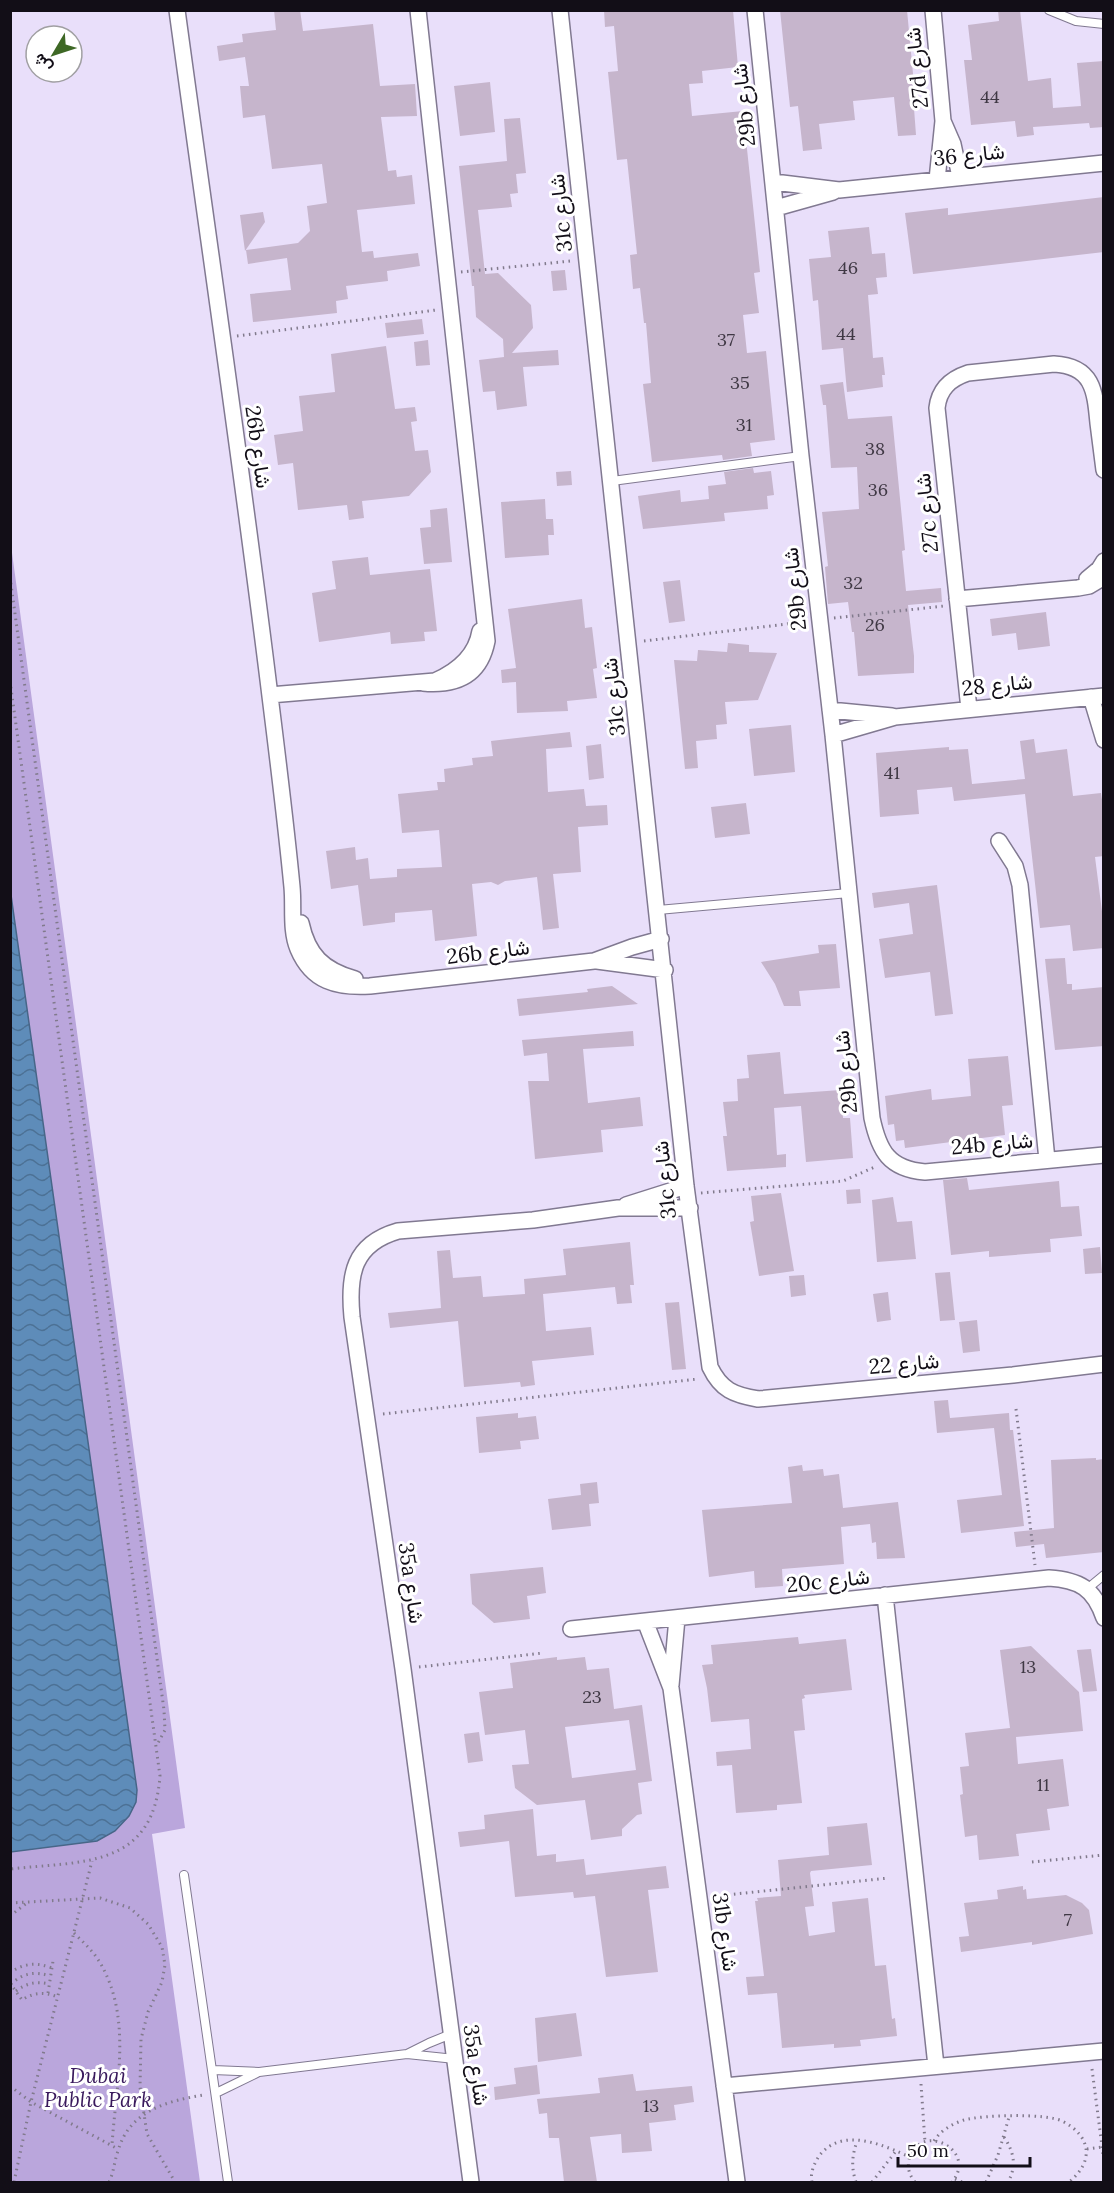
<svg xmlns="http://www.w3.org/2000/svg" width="1114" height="2193" viewBox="0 0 1114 2193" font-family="Lora,Vazirmatn,serif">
<defs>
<pattern id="water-waves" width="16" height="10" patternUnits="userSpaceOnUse" patternTransform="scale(1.5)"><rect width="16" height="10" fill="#5e8cb9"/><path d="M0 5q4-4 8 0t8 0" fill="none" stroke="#4c7195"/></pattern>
</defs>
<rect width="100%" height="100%" fill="#e9dffa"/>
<path fill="#baa6dc" d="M10 538 185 1828 152 1834 200 2182H11Z"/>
<path fill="url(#water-waves)" stroke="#476688" stroke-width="1.5" d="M11 895 137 1790 136 1802 129 1816 115 1831 97 1841 11 1852Z"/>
<path fill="#c6b5cc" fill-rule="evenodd" d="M274 10H300L303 31 373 24 380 86 415 84 417 116 381 117 388 171 396 170 397 177 412 175 415 204 357 210 362 252 373 251 374 258 418 253 420 266 387 271 388 281 346 286 348 299 336 301 337 313 253 322 250 294 291 290 287 258 248 264 246 250 298 243 310 231 307 206 327 203 322 164 272 169 265 115 243 118 240 86H249L245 57 219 61 217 46 243 42 242 34 276 30Z
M604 10H733L738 67 702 71 703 83 689 84 692 116 743 111 760 272 754 273 759 313 743 315 747 353 766 351 775 440 750 443 752 456 723 460 722 455 652 462 643 384 651 383 646 323H644L640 288 633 289 630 255 637 254 627 159 617 160 608 72 618 71 614 26 605 27Z
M780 10H907L915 95H913L916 135 898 136 894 97 853 101 855 120 819 124 822 149 803 151 798 106 790 107Z
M998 10H1020L1028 81 1051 78 1053 108 1081 106 1077 63 1104 61V127L1090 128 1089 123 1033 127 1034 135 1017 137 1015 121 971 125 964 60H972L968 25 999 21Z
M490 82 495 132 460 136 454 86Z
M520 118 526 173 516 174 518 193 510 194 512 207 478 210 485 274 498 273 531 305 533 328 512 353 558 350 559 365 523 367 527 406 497 410 495 391 483 392 479 360 504 357 503 339 476 317 474 286H472L459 166 507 161 504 119Z
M1104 197V252L913 274 905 213 948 208V215Z
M263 212 265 222 245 251 240 215Z
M869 227 872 254 885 253 887 277 876 278 878 294 868 295 873 358 883 357 885 375H882L883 387 847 392 843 348 822 350 818 300 813 301 809 259 831 257 828 231Z
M565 270 567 290 553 291 551 271Z
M422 319 424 334 387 338 385 323Z
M428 340 430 365 416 366 414 342Z
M386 346 395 409 415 407 417 421 411 422 415 451 428 450 431 472 409 496 362 501 364 518 349 520 347 505 298 510 293 463 278 465 274 435 303 431 299 396 335 392 331 354Z
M843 382 848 419 892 416 905 550 902 551 906 591 941 588 942 602 908 605 914 656V673L858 676 854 632H852L848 602 828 604 825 567 828 566 822 512 859 509 857 467 831 468 826 405H823L820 385Z
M753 468 754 473 771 471 774 495 767 496 768 509 724 513 725 521 643 529 638 496 680 490 681 502 709 499 708 486 726 484 724 472Z
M571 471 572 485 557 486 556 472Z
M545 499 546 519H553L554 535H548L549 555 505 558 501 502Z
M447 508 452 562 424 564 420 528 431 527 430 510Z
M368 557 370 575 430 569 437 631 424 632 425 641 391 644 390 632 319 642 312 593 336 589 332 561Z
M680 580 685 621 669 623 663 582Z
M582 599 585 628 592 627 597 668 593 669 597 698 567 701 568 711 517 713 516 682 502 683 501 670 516 668 508 609Z
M1046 612 1050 646 1018 650 1016 633 992 636 990 619Z
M728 643 749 645V652L777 653 758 700 725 702 727 724 716 725 717 739 696 741 698 768 685 769 674 660 697 661 698 650 727 652Z
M791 725 795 772 754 776 749 729Z
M570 732 572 747 546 749 548 792 584 789 586 806 607 805 608 825 578 827 581 872 553 874 559 928 543 930 537 877 505 881 498 885 491 882 472 884 477 936 435 941 432 910 395 913V922L363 926 358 885 331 889 326 851 355 847 356 860 368 858 370 879 397 877V869L442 867 439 830 402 833 398 794 438 790 437 782H445L444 769 473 765 472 758 493 756 491 741Z
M1034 739 1036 753 1067 749 1073 796 1101 793 1104 813V856L1095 857 1104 927V948L1073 951 1070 925 1040 928 1025 794 954 801 952 787 917 790 919 814 880 817 876 753 949 747V750L968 749 972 784 1025 779 1020 741Z
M601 744 604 778 589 780 586 746Z
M746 803 750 834 715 838 711 807Z
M937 885 953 1014 935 1016 930 972 885 978 879 939 913 934 909 903 874 908 872 893Z
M836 944 840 988 799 991 801 1006H784L775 984 761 962 819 953 818 945Z
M1065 958 1067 984H1072V990L1104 987V1046L1055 1050 1045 959Z
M612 986 638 1004 519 1016 517 999 588 992 587 989Z
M633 1031 634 1046 583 1049 588 1103 640 1097 643 1126 601 1130 603 1152 535 1159 528 1081H549L547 1053 524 1056 522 1040Z
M780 1052 784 1094 841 1090 843 1118H850L853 1158 806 1162 801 1106 774 1108 777 1155 786 1154V1167L727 1171 723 1136H727L723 1102 738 1101 737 1079 749 1078 747 1055Z
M1008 1056 1013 1105 1002 1106 1005 1135 905 1148 904 1140 896 1141 894 1124 888 1125 885 1096 931 1089 932 1100 971 1096 968 1059Z
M967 1178 969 1190 1059 1181 1061 1207 1079 1206 1082 1236 1050 1239 1051 1252 989 1257V1251L951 1255 943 1180Z
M860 1189 861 1203 847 1204 846 1190Z
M781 1193 794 1271 759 1276 750 1222 754 1221 751 1196Z
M893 1197 897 1222 912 1221 916 1259 877 1262 872 1200Z
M630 1242 634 1285H630L632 1303 617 1304 615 1287 543 1294 546 1331 591 1327 594 1355 532 1361 535 1385 521 1387 520 1382 464 1387 458 1321 390 1328 388 1313 441 1308 437 1251 450 1250 453 1278 481 1276 483 1297 525 1294 524 1279 566 1275 563 1249Z
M1100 1247 1102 1273 1085 1274 1083 1249Z
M950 1272 955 1320 940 1321 935 1273Z
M804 1275 806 1295 791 1297 789 1276Z
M888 1292 891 1320 877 1322 873 1294Z
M679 1302 686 1369 672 1370 665 1303Z
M977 1320 980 1351 963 1353 959 1322Z
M948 1400 950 1418 1009 1413 1010 1430H1013L1024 1526 961 1533 957 1500 1002 1495 994 1428 937 1433 934 1401Z
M518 1413V1418L536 1416 539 1439 520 1441 521 1449 479 1453 476 1417Z
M1096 1458V1460L1104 1459V1552L1046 1558 1044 1544 1016 1547 1014 1532 1054 1528 1051 1460Z
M802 1465 803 1471 823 1469 824 1476 839 1474 843 1508 898 1502 905 1558 877 1559 876 1542 872 1543 870 1524 841 1527 844 1564 782 1569 783 1586 755 1588 754 1571 709 1577 702 1510 792 1503 788 1467Z
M597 1482 599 1503 589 1504 591 1526 552 1530 548 1499 581 1495 580 1484Z
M543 1567 546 1593 527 1596 530 1619 494 1623 472 1604 470 1574Z
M798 1637 799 1644 846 1639 852 1690 804 1695 805 1698 802 1699 805 1730 794 1731 802 1803 777 1805V1810L736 1813 732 1765 717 1766 716 1752 751 1749 749 1719 711 1722 707 1688 702 1665 713 1664 711 1645Z
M1031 1646 1079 1692 1083 1731 1016 1737 1018 1764 1063 1759 1069 1806 1047 1809 1050 1830 1016 1834 1019 1856 979 1860 977 1835 965 1837 960 1795 963 1794 960 1767 969 1766 965 1733 1010 1728 1000 1650Z
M1091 1649 1097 1691 1083 1692 1077 1650Z
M557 1657V1660L585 1657 587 1670 609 1668 614 1709 642 1705 652 1781 638 1783 642 1814 637 1815 622 1829V1836L591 1840 585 1800 537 1805 515 1788 512 1765 529 1764 525 1730 485 1735 479 1692 513 1688 510 1663ZM629 1720 636 1770 572 1778 565 1727Z
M479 1732 483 1761 468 1763 464 1734Z
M533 1809 537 1856 556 1854V1862L584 1859 586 1875 666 1866 669 1888 648 1890 658 1972 606 1977 595 1896 574 1898 573 1892 515 1897 509 1841 460 1847 458 1832 485 1829 484 1815Z
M867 1823 872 1865 811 1871 810 1873 814 1906 805 1907 809 1936 835 1932 832 1902 868 1898 875 1966 886 1965 892 2019 895 2018 897 2036 860 2040 861 2046 834 2048V2044L782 2048 777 1993 748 1995 746 1977 764 1976 755 1901H758L757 1898 781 1896 778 1860 829 1855 827 1827Z
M1023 1886V1890L1026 1889 1027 1899 1066 1895 1082 1903 1089 1910 1093 1934 1032 1945V1942L961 1952 959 1937 969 1936 964 1903 998 1899 997 1890Z
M576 2013 582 2056 538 2062 535 2018Z
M537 2065 540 2094 495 2100 494 2087 516 2084 514 2068Z
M633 2074 636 2091 692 2086 694 2102 674 2105 676 2120 649 2123 652 2151 622 2153 621 2134 590 2137 597 2182H564L559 2138H549L547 2113 539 2114 537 2099 600 2093 598 2078Z"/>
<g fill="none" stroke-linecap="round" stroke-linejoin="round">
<defs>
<path id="lane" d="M1049 10 1076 21 1104 24
M612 481 801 456
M658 910 849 893
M1087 1589 1104 1575
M184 1875 228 2182
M407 2054 429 2043 451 2034
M213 2070 259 2072 407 2054 455 2059
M216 2093 257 2073"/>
<path id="street" d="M177 10C208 239 242 467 270 696 278 760 286 824 292 887 294 907 290 930 298 949 312 982 337 988 370 986L594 961 632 947 661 939
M418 10 487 641C480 676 457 686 423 683
M560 10 686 1186 710 1367C721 1390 734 1395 758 1399L1013 1375 1104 1364
M755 10 801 456 833 735 872 1118C879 1151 889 1169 925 1172L1104 1155
M933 10 943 121 937 180
M943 121 953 144 960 177
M774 182 839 190 1104 163
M776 208 833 192
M1087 579 1099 569 1104 561
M957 599 1078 588 1089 586 1104 577
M270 695 435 681C458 671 476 656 480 631
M1091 697 1104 740
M969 709 937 408C939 389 950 379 968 373L1054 364C1093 366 1095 391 1098 423 1100 439 1102 455 1104 470
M830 710 892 716
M833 735 895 717 1104 696
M999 841 1015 866 1020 885 1047 1160
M301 923C308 955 323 970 355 979
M597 961 665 970
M626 1205 686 1186
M885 1595 936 2066
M645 1621 671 1688 737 2182
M571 1629 1049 1578C1079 1580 1094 1588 1104 1618
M671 1685 677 1618
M724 2086 1104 2051
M471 2182 403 1669 352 1317C348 1275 353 1244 398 1231L533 1220 618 1208H690"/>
</defs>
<use href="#lane" stroke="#817991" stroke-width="10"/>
<use href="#street" stroke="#817991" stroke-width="18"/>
<path stroke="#817a8c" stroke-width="3" stroke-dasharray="1.5 4.5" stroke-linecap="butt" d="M461 272 571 261
M237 336 436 310
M10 577 164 1710 165 1730 157 1745
M834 618 944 606
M644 641 804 622
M10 681 160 1776C153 1869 82 1861 10 1869
M701 1193 843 1181 877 1166
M1016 1409 1035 1565
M383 1414 698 1379
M419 1667 543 1653
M1032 1862 1104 1855
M716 1896 889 1878
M10 1903 100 1898 130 1908 148 1924 162 1947 165 1965 162 1982 148 2012 141 2039 140 2087 147 2134 175 2182
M10 1916 28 1902
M74 1933C83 1942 92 1950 99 1961 133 2017 116 2083 112 2145
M10 1973C23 1963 37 1962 52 1968
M10 1983 22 2000C34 1992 45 1992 58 1997
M11 1984C23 1973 35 1971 50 1976
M16 1991C27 1983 36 1981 49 1984
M48 1993 53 1961
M1092 2069 1104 2162
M921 2084 925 2142
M10 2086 31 2102 118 2149
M1004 2137C1014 2152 1017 2166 1008 2182
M934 2141C941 2130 952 2124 964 2120 982 2115 1046 2113 1062 2121 1092 2136 1094 2162 1069 2182
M1087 2149 1102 2147
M955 2179 962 2182
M14 2182 31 2102 92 1861
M109 2182C114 2172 114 2162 118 2151 129 2111 167 2101 203 2095
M812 2182C810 2173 814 2164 819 2156 842 2126 883 2145 910 2157
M856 2182C851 2167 852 2156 857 2141
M872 2182 896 2151
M915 2182C910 2176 907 2169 909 2160 919 2120 979 2150 952 2182
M986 2182 998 2155 1009 2117"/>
<use href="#lane" stroke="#fff" stroke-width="8"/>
<use href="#street" stroke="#fff" stroke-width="15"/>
</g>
<g text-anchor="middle" stroke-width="6" stroke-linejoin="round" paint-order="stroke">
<g font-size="18" fill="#3f3844">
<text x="990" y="103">44</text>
<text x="848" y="274">46</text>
<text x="846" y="340">44</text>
<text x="726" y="346">37</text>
<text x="740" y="389">35</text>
<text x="744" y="431">31</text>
<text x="875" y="455">38</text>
<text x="878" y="496">36</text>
<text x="853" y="589">32</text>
<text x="875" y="631">26</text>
<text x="892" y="779">41</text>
<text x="1028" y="1673">13</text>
<text x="592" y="1703">23</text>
<text x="1043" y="1791">11</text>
<text x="1068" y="1926">7</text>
<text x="651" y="2112">13</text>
</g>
<g font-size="21" fill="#120e17" stroke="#fff">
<text transform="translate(917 68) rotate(-96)" y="7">27d شارع</text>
<text transform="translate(744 105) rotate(-96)" y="7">29b شارع</text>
<text transform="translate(969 155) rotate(-6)" y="7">شارع 36</text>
<text transform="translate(561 213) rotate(-96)" y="7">31c شارع</text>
<text transform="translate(258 447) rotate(82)" y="7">26b شارع</text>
<text transform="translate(927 513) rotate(-96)" y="7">27c شارع</text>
<text transform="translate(795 589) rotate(-96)" y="7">29b شارع</text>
<text transform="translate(997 685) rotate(-6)" y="7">شارع 28</text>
<text transform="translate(614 697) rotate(-96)" y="7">31c شارع</text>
<text transform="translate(488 952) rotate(-7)" y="7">26b شارع</text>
<text transform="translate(846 1072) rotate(-96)" y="7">29b شارع</text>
<text transform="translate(992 1144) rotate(-5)" y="7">24b شارع</text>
<text transform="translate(665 1180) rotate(-96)" y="7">31c شارع</text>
<text transform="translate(904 1364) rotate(-5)" y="7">شارع 22</text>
<text transform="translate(828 1581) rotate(-6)" y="7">20c شارع</text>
<text transform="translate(411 1583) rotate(82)" y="7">35a شارع</text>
<text transform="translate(725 1932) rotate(82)" y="7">31b شارع</text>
<text transform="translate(476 2065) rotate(82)" y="7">35a شارع</text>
</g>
<g font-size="21" font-style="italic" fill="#39195c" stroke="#fff">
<text x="98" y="2083">Dubai<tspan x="98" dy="24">Public Park</tspan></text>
</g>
</g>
<rect width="1114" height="2193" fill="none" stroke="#120e17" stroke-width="24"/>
<g transform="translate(54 54) rotate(231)"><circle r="28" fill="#ffffff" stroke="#a09fa2" stroke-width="1.5"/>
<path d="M0-4.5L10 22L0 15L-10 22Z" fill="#3e6825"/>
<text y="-9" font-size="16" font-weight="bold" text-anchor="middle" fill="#120e17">ش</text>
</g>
<path d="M898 2157v9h132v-9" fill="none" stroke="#120e17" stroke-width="3"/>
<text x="907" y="2157" font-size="18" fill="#120e17" stroke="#ffffff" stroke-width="4.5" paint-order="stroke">50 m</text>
</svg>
